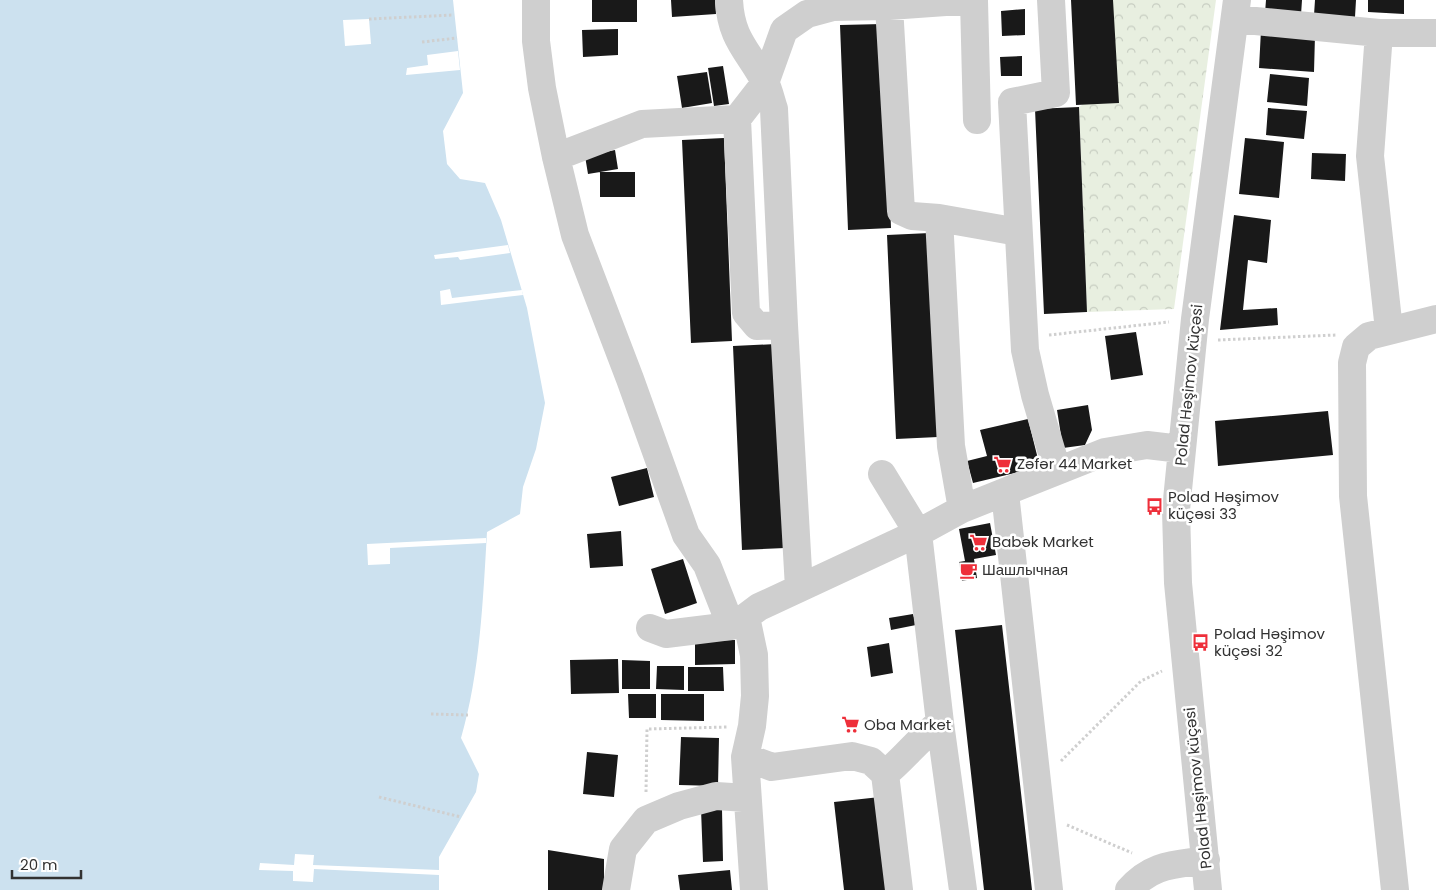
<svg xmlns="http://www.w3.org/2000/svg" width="1436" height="890" viewBox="0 0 1436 890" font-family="Poppins,sans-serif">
<defs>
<pattern id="forest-crowns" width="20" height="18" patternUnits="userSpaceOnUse" patternTransform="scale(1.25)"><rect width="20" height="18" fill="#e8efe0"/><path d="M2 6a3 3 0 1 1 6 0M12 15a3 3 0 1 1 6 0" fill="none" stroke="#c7cdc1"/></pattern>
</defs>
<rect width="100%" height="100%" fill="#fff"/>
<path fill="url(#forest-crowns)" d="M1113 0H1216L1174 309 1087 312 1079 107 1082 105Z"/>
<path fill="#cce1ef" d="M0 0H453L463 93 443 131 447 164 460 179 485 183 501 220 527 308 545 403 536 449 523 487 520 514 487 532C483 600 480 673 461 738L479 774 476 792 439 857V890H0Z"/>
<path fill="#fff" d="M369 19 371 44 345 46 343 20Z
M458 51 460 70 406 75 407 68 428 65 427 55Z
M508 245 510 253 460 260 458 257 435 259 434 255Z
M450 289 452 298 522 290 523 295 441 305 440 291Z
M486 538V543L390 548V564L368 565 367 544Z
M295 854 314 855 313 865 439 870V875L314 869 313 882 293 881V871L259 870 260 863 294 865Z"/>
<path fill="#191919" d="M592 0H637V22H592Z
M671 0H715L716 14 672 17Z
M1071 0H1113L1119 103 1076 105Z
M1266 0H1302L1301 15 1265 13Z
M1315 0H1356L1355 17 1314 15Z
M1368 0H1404V14L1368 12Z
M1025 9V35L1002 36 1001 11Z
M883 24 891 228 848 230 840 25Z
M618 29V55L583 57 582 30Z
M1261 30 1315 35 1314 72 1259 68Z
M1022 56V76H1001L1000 57Z
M723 66 729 104 714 106 708 68Z
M707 72 712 103 682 108 677 76Z
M1270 74 1309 78 1307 106 1267 102Z
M1079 107 1087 312 1044 314 1035 109Z
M1268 108 1307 111 1304 139 1266 135Z
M724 138 732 341 691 343 682 140Z
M1245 138 1284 142 1279 198 1239 194Z
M615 150 618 169 588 174 585 156Z
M1312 153 1346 154 1345 181 1311 179Z
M600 172H635V197H600Z
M1234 215 1271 220 1267 263 1248 260 1243 310 1277 308 1278 325 1220 330Z
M930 233 938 437 896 439 887 235Z
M1136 332 1143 375 1111 380 1105 336Z
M776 344 785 548 742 550 733 346Z
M1088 405 1092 430 1085 445 1063 448 1057 410Z
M1328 411 1333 455 1218 466 1215 421Z
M1028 419 1040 467 973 483 967 461 987 456 980 430Z
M647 468 654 497 619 506 611 477Z
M990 523 996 555 974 559 977 578 962 581 959 562 965 561 959 529Z
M621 531 623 566 590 568 587 534Z
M683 559 697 603 665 614 651 569Z
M913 614 916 625 891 630 889 618Z
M1002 625 1032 890H984L955 630Z
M735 640V664L695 665V641Z
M889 643 893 673 871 677 867 647Z
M618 659 619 693 571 694 570 660Z
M622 660 650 661V689H622Z
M657 666H684V690L656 689Z
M688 667H723L724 691H688Z
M628 694H656V718H629Z
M661 694H704V721L661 720Z
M681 737 719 738 718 786 679 785Z
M587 752 618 755 614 797 583 794Z
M880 797 891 890H844L834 802Z
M701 809H722L723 861 703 862Z
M548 850 604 859V890H548Z
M730 870 732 890H680L678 875Z"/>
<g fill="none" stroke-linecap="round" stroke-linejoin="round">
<path stroke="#cfcfcf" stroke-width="3" stroke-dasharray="2.5 2.5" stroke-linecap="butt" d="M369 19 454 15
M422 42 457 38
M1049 335 1169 322
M1218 340 1336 335
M431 714 468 715
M1061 761 1141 681 1162 671
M646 792 647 729 728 727
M379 797 461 817
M1067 825 1132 853"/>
<path stroke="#cfcfcf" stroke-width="28" d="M536 0V41L542 88 556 157 575 235 630 379 686 535 707 565 731 626 739 622 759 607 918 533 962 509 1105 452 1147 445 1181 449
M729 0C731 40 748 50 765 82 769 90 771 100 774 109L784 325
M1051 0 1056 93 1012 102 1025 350 1035 395 1057 470
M974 1 977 120
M889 6 901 211 912 216 939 218 951 446 962 509
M1235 19 1379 33H1436
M1379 33 1370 156 1389 330
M556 157 642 124 737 119
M939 218 1018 232
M882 474 918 533 940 723 963 890
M1005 493 1049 890
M799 588 784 325 757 326 746 313 737 119 765 83 784 30 807 14 833 7 889 6 974 0
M746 617 754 655 755 696 752 726 745 757 754 890
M650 628 666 634 731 626
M745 757 772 767 852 756 871 761 885 774 899 890
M885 774C905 758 919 738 940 723
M616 890 623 849 646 820 679 806 716 796 747 798
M1129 890C1152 864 1173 865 1206 860
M1208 890 1178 583 1176 510 1195 319 1237 0
M1395 890 1353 496 1352 363 1356 347 1369 336 1436 319"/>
</g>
<defs>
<symbol id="supermarket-bare" viewBox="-9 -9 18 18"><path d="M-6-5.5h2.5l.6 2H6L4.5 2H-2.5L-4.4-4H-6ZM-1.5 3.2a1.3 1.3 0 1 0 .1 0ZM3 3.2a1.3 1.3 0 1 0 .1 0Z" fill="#ee2f3a" stroke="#fff" stroke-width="2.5" paint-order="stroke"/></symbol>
<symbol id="bus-bare" viewBox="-9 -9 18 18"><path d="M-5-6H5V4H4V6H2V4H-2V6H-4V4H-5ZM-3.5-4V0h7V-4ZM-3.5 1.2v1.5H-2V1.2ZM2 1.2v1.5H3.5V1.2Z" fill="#ee2f3a" stroke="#fff" stroke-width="2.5" paint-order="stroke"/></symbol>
<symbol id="cafe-bare" viewBox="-9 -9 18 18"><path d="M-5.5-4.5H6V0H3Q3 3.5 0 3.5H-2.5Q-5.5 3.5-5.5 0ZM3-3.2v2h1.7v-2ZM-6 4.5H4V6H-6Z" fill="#ee2f3a" stroke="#fff" stroke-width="2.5" paint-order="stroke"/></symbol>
</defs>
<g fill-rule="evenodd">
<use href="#supermarket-bare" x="990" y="452" width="25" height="25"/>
<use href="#bus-bare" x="1142" y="494" width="25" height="25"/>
<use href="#supermarket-bare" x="966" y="530" width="25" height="25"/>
<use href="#cafe-bare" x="956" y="558" width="25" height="25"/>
<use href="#bus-bare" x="1188" y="630" width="25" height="25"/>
<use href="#supermarket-bare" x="838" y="712" width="25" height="25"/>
</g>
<g text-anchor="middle" stroke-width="5" stroke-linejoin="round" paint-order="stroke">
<g font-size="15" fill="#323232" stroke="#fff">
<text transform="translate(1189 385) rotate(-84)" y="5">Polad Həşimov küçəsi</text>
<text transform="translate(1198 788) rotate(-96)" y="5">Polad Həşimov küçəsi</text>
</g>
<g font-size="15" fill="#323232" stroke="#fff" text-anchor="start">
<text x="1017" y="469">Zəfər 44 Market</text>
<text x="1168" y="502">Polad Həşimov<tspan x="1168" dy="17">küçəsi 33</tspan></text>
<text x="992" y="547">Babək Market</text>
<text x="982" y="575">Шашлычная</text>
<text x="1214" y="639">Polad Həşimov<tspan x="1214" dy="17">küçəsi 32</tspan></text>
<text x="864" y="730">Oba Market</text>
</g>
</g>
<path d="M12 870v8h69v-8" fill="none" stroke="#323232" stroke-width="2.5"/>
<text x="20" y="870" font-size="15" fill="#323232" stroke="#ffffff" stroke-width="4" paint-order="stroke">20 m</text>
</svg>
